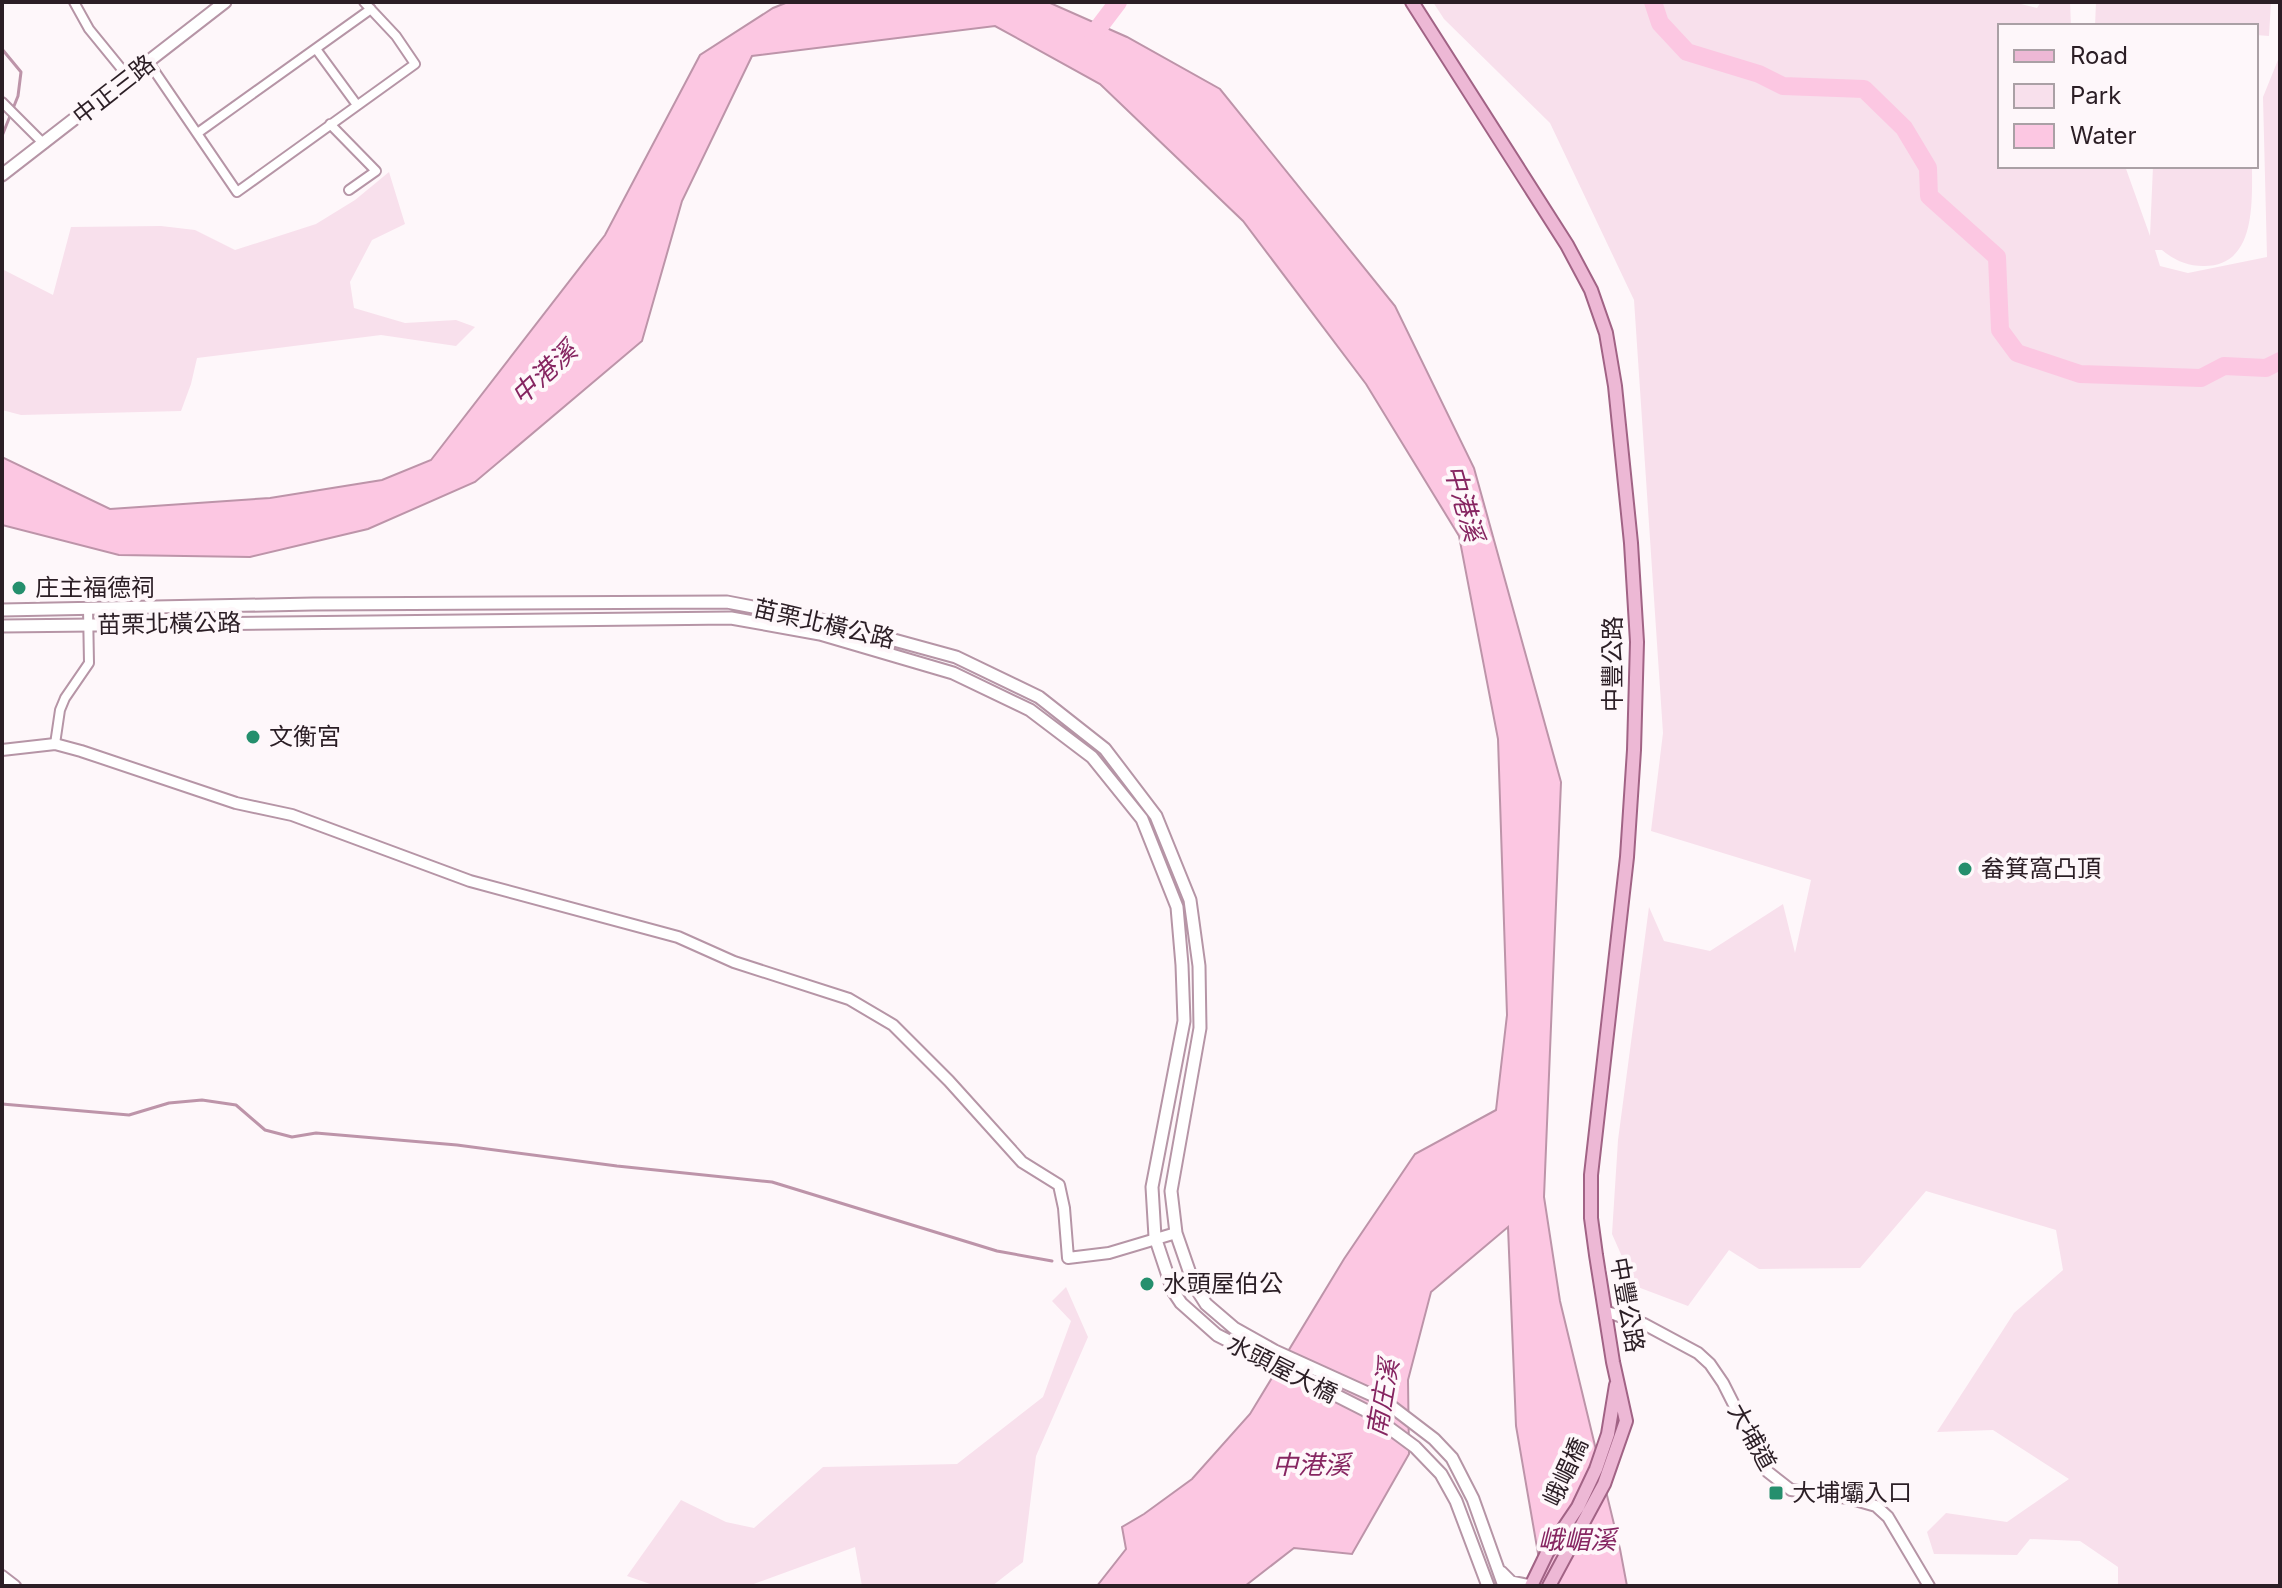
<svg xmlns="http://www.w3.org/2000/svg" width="2282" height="1588" viewBox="0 0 2282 1588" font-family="Inter,'Noto Sans TC',sans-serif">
<rect width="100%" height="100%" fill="#fef7fa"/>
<path fill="#f8e0ec" d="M1433 2H2013L2037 8 2041 2H2070L2071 26H2000V166H2125L2150 236 2153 166H2252C2252 203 2256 267 2203 266 2187 266 2174 260 2162 250H2155L2160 266 2188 273 2267 257 2263 97 2280 55V1586H2118V1567L2080 1541 2030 1539 2017 1555 1934 1554 1927 1532 1946 1513 2007 1522 2069 1479 1993 1430 1937 1432 2014 1313 2063 1270 2056 1230 1926 1191 1860 1268 1759 1269 1729 1250 1688 1306 1635 1286 1612 1234 1618 1140 1649 907 1664 941 1710 951 1783 904 1795 953 1811 880 1651 831 1663 733 1634 300 1550 123 1444 19Z
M2096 2H2271L2269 36 2256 35V26H2095Z
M389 172 405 224 372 240 350 282 354 308 405 323 456 320 475 327 456 346 381 335 197 358 191 384 181 411 21 415 2 410V269L53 295 71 227 161 226 195 230 235 250 316 224 355 200Z
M1066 1287 1088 1337 1036 1456 1023 1562 992 1586H862L855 1547 748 1586H656L627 1576 681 1500 726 1522 754 1528 823 1467 957 1464 1043 1397 1071 1321 1052 1301Z"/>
<path fill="#fcc7e2" stroke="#bd94a9" stroke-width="2" d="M788 2H1048L1127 37 1220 89 1395 306 1474 468 1561 782 1544 1197 1560 1301 1620 1549 1627 1586H1539V1559L1516 1426 1508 1227 1431 1292 1408 1380 1409 1454 1352 1554 1294 1548 1245 1586H1097L1126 1549 1122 1527 1144 1514 1192 1479 1250 1414 1344 1259 1415 1154 1496 1110 1507 1015 1498 739 1459 536 1366 384 1243 221 1100 84 995 26 752 56 682 201 642 341 475 482 368 529 250 557 119 555 2 525V457L110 509 270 498 382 480 431 460 605 235 700 55 773 8Z"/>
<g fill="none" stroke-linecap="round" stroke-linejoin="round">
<path stroke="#bd94a9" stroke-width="3" d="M2 49 21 72 18 96 2 136
M2 1104 129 1115 169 1103 202 1100 236 1105 265 1130 292 1137 316 1133 457 1145 617 1166 772 1182 997 1251 1052 1261"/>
<path stroke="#fcc7e2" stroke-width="18" d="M1653 2 1660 23 1687 52 1759 74 1783 86 1864 89 1904 128 1928 168 1929 196 1997 257 2000 330 2017 353 2080 374 2201 378 2224 366 2266 368 2280 361
M1093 35 1118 2"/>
<defs>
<path id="minor" d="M74 2 89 29 129 78
M316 49 357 105
M149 63 237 192 415 64 396 36 364 2
M2 102 44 144
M330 124 376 171 349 190
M199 132 371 9
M55 744 60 710 65 698 89 663 88 609"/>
<path id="tertiary" d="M2 750 55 744 81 751 236 803 292 815 470 881 678 937 734 962 849 999 893 1025 949 1081 1022 1162 1059 1185 1064 1208 1068 1258 1109 1253 1176 1233
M1604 1311 1644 1324 1698 1353 1710 1364 1723 1383 1768 1472 1791 1490 1848 1498 1876 1506 1888 1517 1929 1586
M2 1576 15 1586"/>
<path id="secondary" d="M2 175 225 2
M2 610 313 604 727 602 821 620 956 657 1039 697 1105 749 1156 816 1190 900 1199 966 1200 1028 1171 1191 1176 1233 1194 1285 1206 1304 1234 1328 1275 1351 1383 1400 1434 1439 1452 1458 1473 1499 1504 1586
M2 626 731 618 820 634 953 673 1030 710 1092 757 1142 819 1177 907 1182 965 1184 1021 1152 1187 1155 1237 1173 1291 1181 1303 1217 1335 1365 1410 1415 1447 1441 1474 1456 1501 1488 1586
M1501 1572 1511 1582 1531 1586"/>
<path id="primary" d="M1412 2 1567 245 1591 290 1606 333 1615 386 1631 543 1637 642 1634 750 1627 857 1591 1175V1218L1596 1255 1613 1362 1626 1421 1604 1484 1549 1586
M1531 1586 1547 1553 1578 1507 1596 1469 1608 1434 1616 1385"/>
</defs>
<use href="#minor" stroke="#b695a6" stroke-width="12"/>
<use href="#tertiary" stroke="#b695a6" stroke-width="14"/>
<use href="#secondary" stroke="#b695a6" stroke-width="15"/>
<use href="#primary" stroke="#a16385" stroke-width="16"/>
<use href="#minor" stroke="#fff" stroke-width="8"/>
<use href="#tertiary" stroke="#fff" stroke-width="10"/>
<use href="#secondary" stroke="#fff" stroke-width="11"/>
<use href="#primary" stroke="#edb8d5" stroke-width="12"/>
</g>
<g fill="#258f6d" stroke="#fef7fa" stroke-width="3">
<circle cx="19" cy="588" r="8"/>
<circle cx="253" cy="737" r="8"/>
<circle cx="1965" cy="869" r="8"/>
<circle cx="1147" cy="1284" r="8"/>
<rect x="1768" y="1485" width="16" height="16" rx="4"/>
</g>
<g text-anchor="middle" stroke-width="8" stroke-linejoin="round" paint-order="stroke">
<g font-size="24" fill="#2b1e25" stroke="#fef7fa">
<text transform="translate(114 90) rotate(-38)" y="8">中正三路</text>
<text transform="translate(169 624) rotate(-1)" y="8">苗栗北橫公路</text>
<text transform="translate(824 624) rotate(13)" y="8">苗栗北橫公路</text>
<text transform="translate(1613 664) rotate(-90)" y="8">中豐公路</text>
<text transform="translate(1627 1305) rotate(80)" y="8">中豐公路</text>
<text transform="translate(1282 1369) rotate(27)" y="8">水頭屋大橋</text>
<text transform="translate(1752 1437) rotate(61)" y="8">大埔道</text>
<text transform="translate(1566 1472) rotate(-65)" y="8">峨嵋橋</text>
</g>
<g font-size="24" fill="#2b1e25" stroke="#fef7fa" text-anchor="start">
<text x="35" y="596">庄主福德祠</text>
<text x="269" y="745">文衡宮</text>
<text x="1981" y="877">畚箕窩凸頂</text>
<text x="1163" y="1292">水頭屋伯公</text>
<text x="1792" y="1501">大埔壩入口</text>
</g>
<g font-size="26" font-style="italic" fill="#862561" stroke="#fef7fa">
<text transform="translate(544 373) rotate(-43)" y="9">中港溪</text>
<text transform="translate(1464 503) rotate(74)" y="9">中港溪</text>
<text transform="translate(1383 1398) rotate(-80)" y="9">南庄溪</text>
<text x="1311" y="1474">中港溪</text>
<text x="1577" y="1549">峨嵋溪</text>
</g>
</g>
<rect width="2282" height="1588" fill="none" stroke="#2b1e25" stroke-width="8"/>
<rect x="1998" y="24" width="260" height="144" fill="#fef7fa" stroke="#aaa0a5" stroke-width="2"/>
<rect x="2014" y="50" width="40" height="12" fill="#edb8d5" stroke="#aaa0a5" stroke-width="2"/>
<text x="2070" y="64" font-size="24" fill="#2b1e25">Road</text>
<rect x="2014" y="84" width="40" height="24" fill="#f8e0ec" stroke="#aaa0a5" stroke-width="2"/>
<text x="2070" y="104" font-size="24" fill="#2b1e25">Park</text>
<rect x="2014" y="124" width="40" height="24" fill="#fcc7e2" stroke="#aaa0a5" stroke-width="2"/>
<text x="2070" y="144" font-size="24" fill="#2b1e25">Water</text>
</svg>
